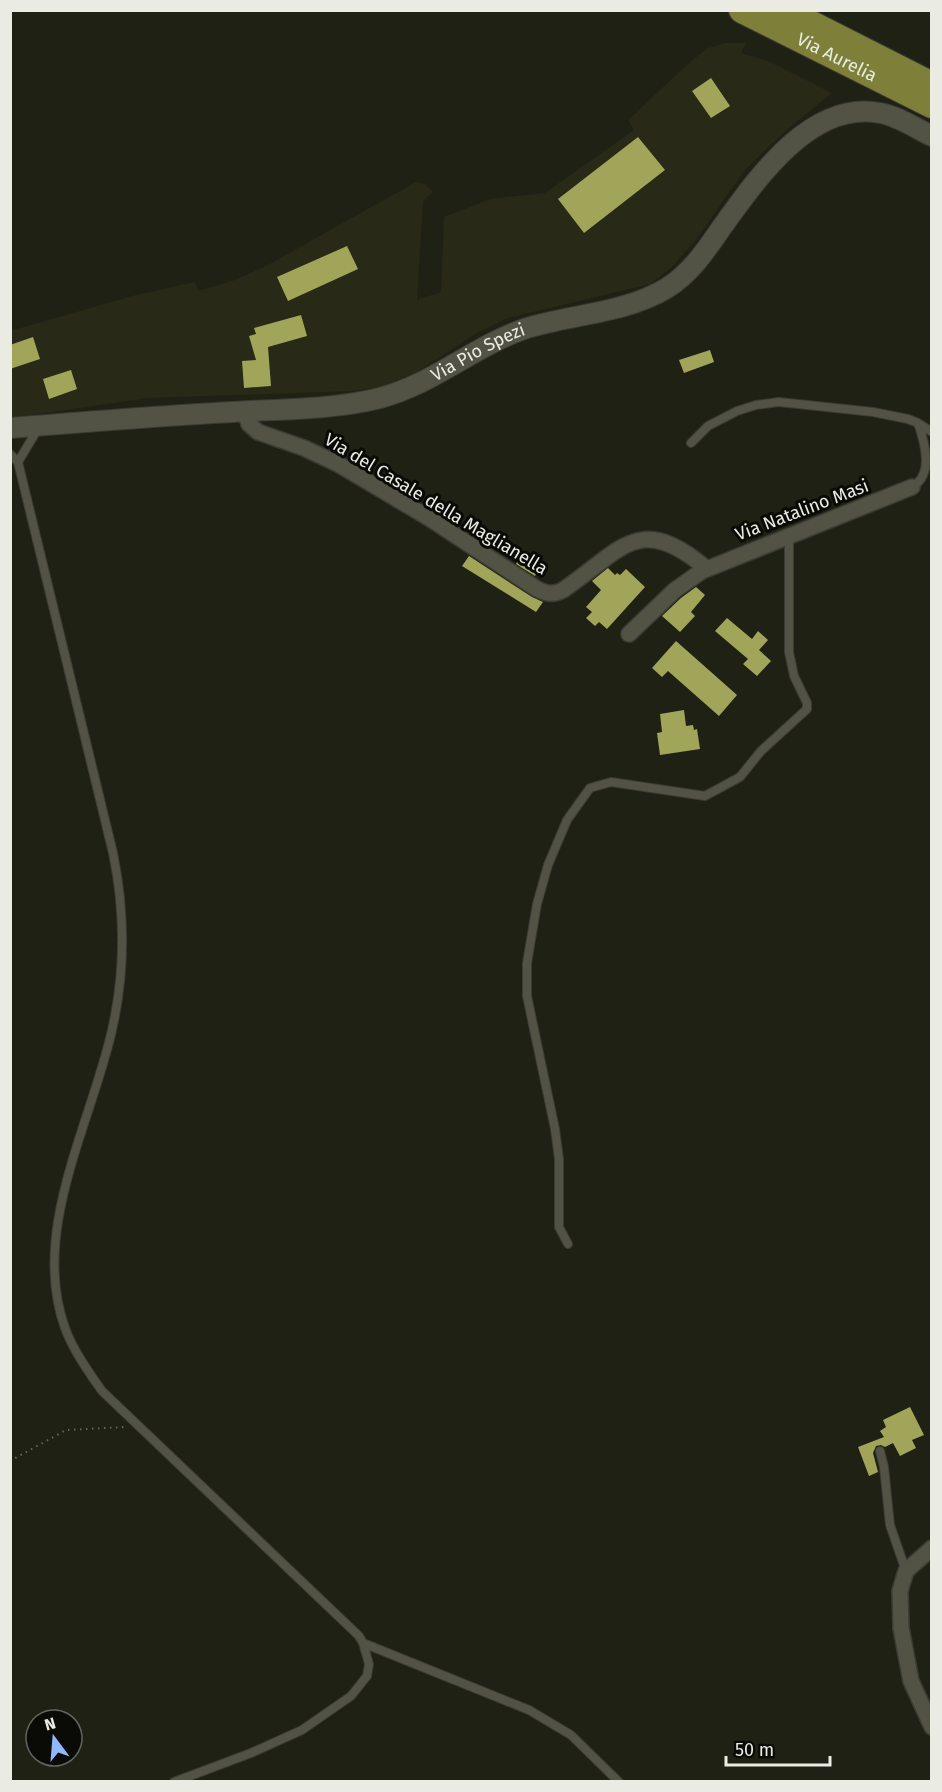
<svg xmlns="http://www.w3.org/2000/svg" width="942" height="1792" viewBox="0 0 942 1792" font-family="'Fira Sans',sans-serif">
<rect width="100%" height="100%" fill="#202115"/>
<path fill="#282916" d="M725 43H746L741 53 768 61 832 93 784 132 744 171 696 240 672 267 650 284 508 318 477 333 418 371 381 387 353 391 148 398 11 418 10 331 132 296 195 282 198 291 232 281 266 266 416 182 423 183 433 192 423 201 417 300 441 292 444 217 490 199 545 193 634 130 628 120 690 62 708 48Z"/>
<path fill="#a1a559" d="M711 78 730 106 711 118 692 91Z
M638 137 665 170 584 233 558 199Z
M347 246 358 269 288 301 277 277Z
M301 315 307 336 268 347 271 386 244 388 242 361 256 360 249 336 256 334 254 328Z
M33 337 40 359 10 369V345Z
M710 350 714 362 684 373 679 360Z
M71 370 77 389 49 399 43 379Z
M469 556 532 597 543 602 536 612 462 566Z
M521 556 540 567 535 576 516 564Z
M608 568 615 575 617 573 620 575 626 569 645 587 607 629 599 622 595 626 586 618 592 612 586 607 601 590 592 581Z
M696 587 705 595 691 612 695 616 680 632 662 616 681 598Z
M727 618 752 639 758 631 768 640 759 650 771 661 757 676 743 664 748 659 715 631Z
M676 641 737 695 719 716 668 671 662 677 652 668Z
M684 710 686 726 693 725 694 730 697 729 700 749 660 755 657 733 662 732 660 714Z
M910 1407 924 1435 912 1440 916 1448 900 1456 893 1443 885 1447 881 1445 876 1446 873 1453 878 1472 869 1476 858 1447 884 1437 880 1431 886 1427 883 1420Z"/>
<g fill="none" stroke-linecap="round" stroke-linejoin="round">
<defs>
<path id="service" d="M918 423 932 432
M691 443 708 426 737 411 756 405 779 402 873 412 908 419 918 423C925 443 934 475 912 487
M10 454 18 462 39 427
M18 462 113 853C125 911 125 973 112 1030 91 1124 30 1231 65 1328 73 1350 88 1371 102 1391L359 1636 363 1643 369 1664 367 1676 351 1696 302 1730 251 1753 174 1782
M568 1244 559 1227V1159L555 1129 527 996V963L537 904 548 865 567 820 590 788 611 782 705 796 740 777 761 751 807 709V703L794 676 789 652V537
M880 1451 884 1467 890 1525 906 1571
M363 1643 529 1710 571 1735 619 1782"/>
<path id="minor" d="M245 411 249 424 258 432 304 448 338 464 429 518 537 589C547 594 554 595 563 590 622 550 639 511 707 569
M629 634 675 590 702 571 912 487
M932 1548 906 1571 900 1591 901 1628 911 1681 932 1727"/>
<g id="tertiary">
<path id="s1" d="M10 428C84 422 158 416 232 412 281 409 332 410 380 398 433 384 473 347 524 329 571 314 624 314 667 288 691 273 706 250 722 227 756 180 811 99 880 113 898 116 915 128 932 136"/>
</g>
<g id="trunk">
<path id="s2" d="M742 10 932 105"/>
<path d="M784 10 932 85"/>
</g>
</defs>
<use href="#service" stroke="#3b3c34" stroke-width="10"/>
<use href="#minor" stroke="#3b3c34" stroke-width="18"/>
<use href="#tertiary" stroke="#3b3c34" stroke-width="22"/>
<use href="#trunk" stroke="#3b3c34" stroke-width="28"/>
<path stroke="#63645a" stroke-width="2" stroke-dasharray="1.5 4.5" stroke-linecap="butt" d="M10 1461 66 1430 125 1427"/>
<use href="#service" stroke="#525345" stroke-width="8"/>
<use href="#minor" stroke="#525345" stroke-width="15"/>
<use href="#tertiary" stroke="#525345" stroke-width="20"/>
<use href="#trunk" stroke="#7e803a" stroke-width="26"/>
</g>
<g text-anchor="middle" stroke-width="6" stroke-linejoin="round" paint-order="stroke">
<g font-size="18" fill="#eaebe3" stroke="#0a0a06">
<text dy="6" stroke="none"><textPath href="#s2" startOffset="106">Via Aurelia</textPath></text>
<text dy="6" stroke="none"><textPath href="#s1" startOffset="480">Via Pio Spezi</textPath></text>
<text transform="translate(436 504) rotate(31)" y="6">Via del Casale della Maglianella</text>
<text transform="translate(802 510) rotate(-21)" y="6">Via Natalino Masi</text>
</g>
</g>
<rect width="942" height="1792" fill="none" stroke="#eaebe3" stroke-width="24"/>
<g transform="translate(54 1738) rotate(344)"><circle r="28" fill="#0a0a06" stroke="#64645e" stroke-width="1.5"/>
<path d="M0-4.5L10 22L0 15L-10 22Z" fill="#90b8fd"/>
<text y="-9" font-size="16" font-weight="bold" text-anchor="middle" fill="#eaebe3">N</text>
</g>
<path d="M726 1756v9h104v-9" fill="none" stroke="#eaebe3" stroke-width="3"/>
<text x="735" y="1756" font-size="18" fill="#eaebe3" stroke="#0a0a06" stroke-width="4.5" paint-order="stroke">50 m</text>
</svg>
